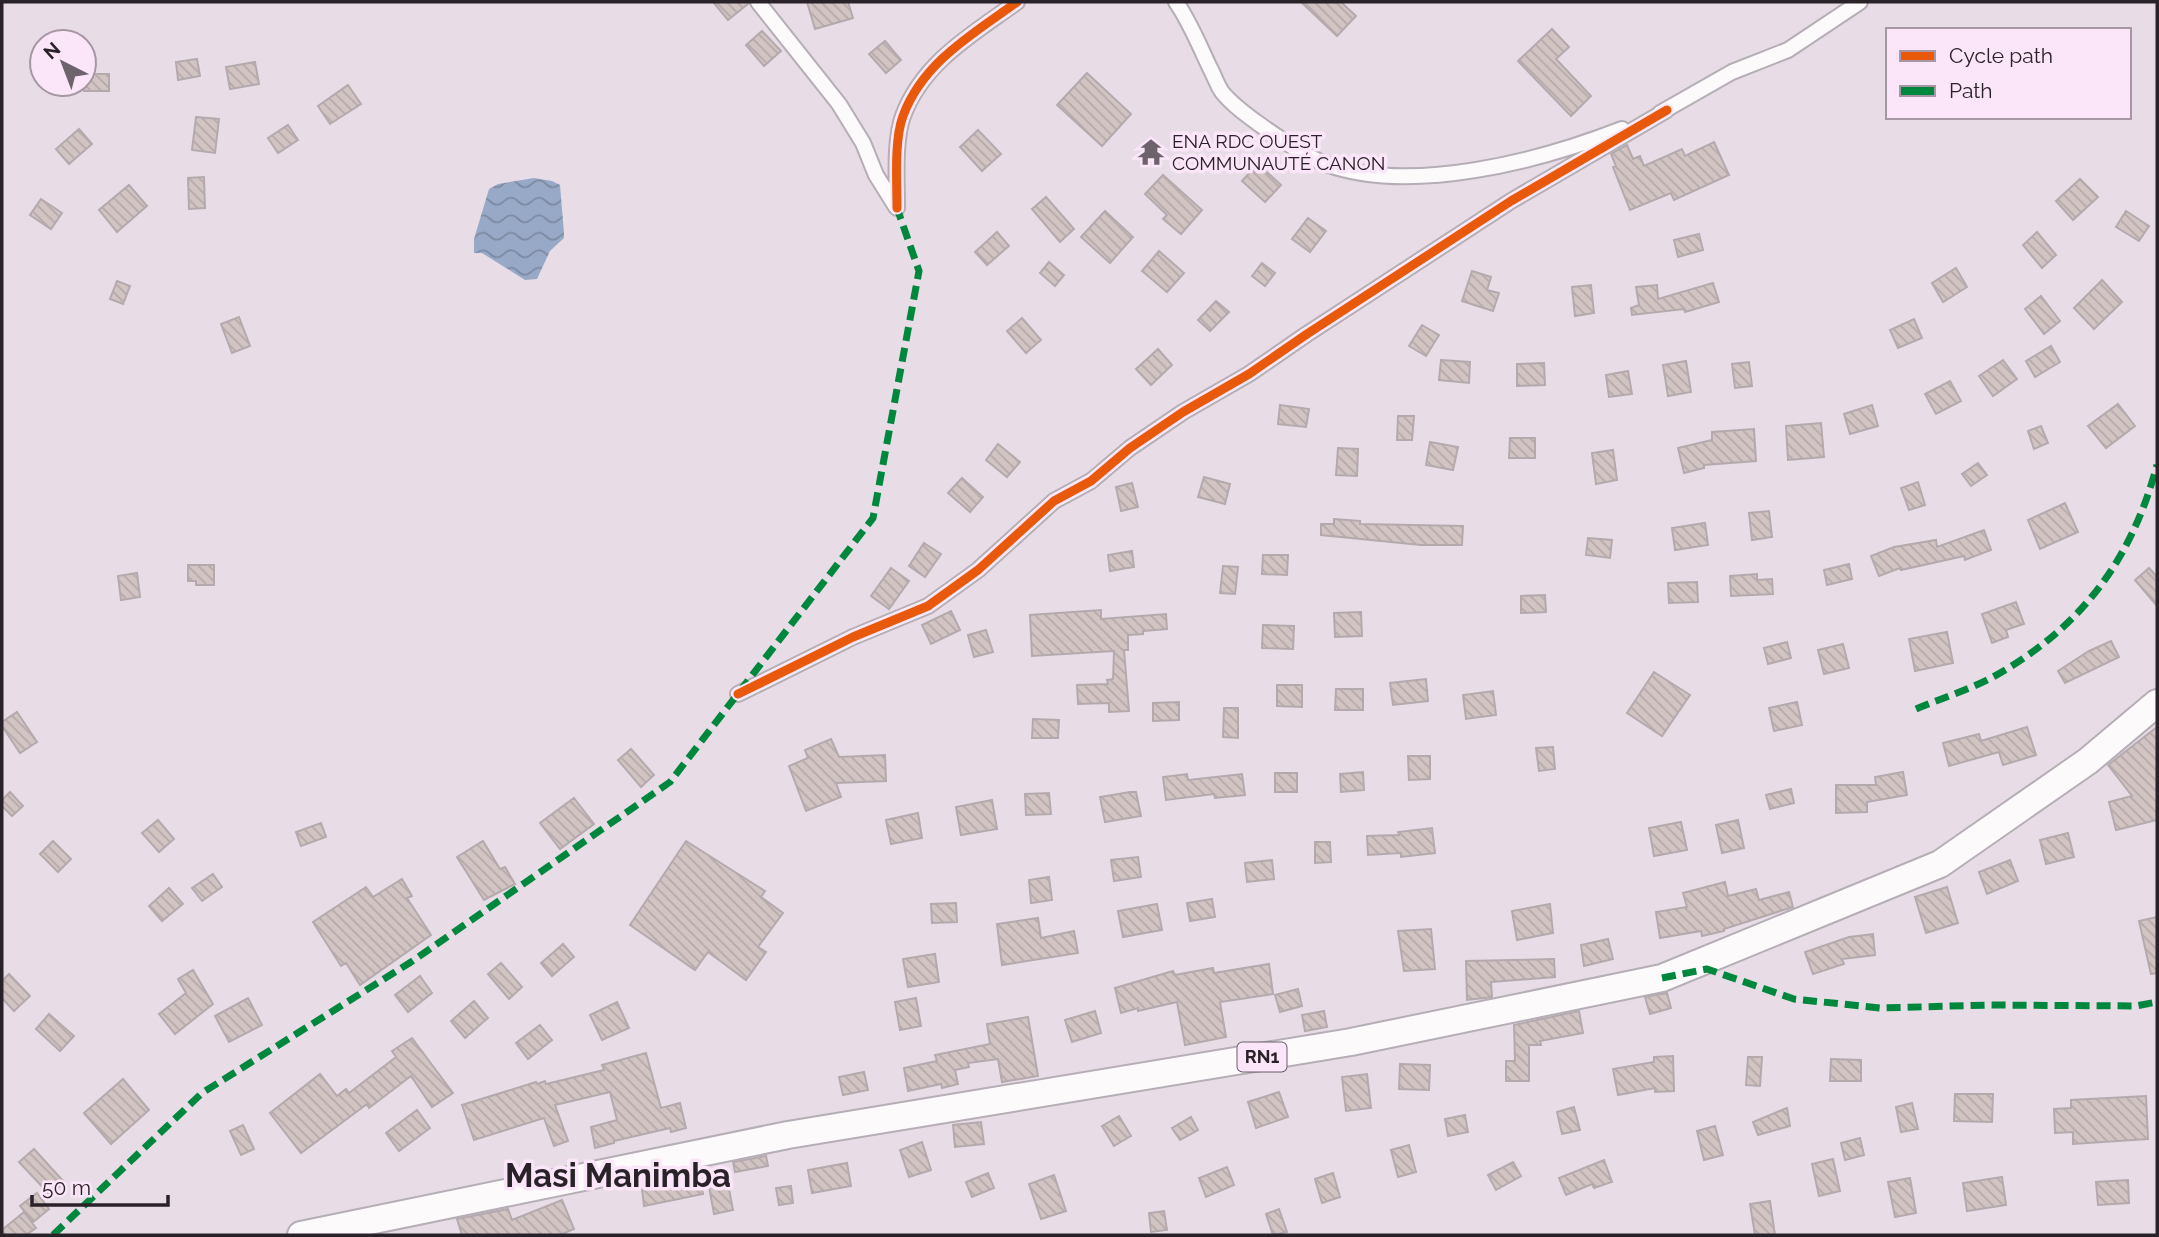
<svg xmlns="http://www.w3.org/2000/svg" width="2159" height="1237" viewBox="0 0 2159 1237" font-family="Raleway,sans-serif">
<defs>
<pattern id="water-waves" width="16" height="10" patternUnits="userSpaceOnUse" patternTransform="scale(1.75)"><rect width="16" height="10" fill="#98a9c8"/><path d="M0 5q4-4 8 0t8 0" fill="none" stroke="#7c89a2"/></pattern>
<pattern id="building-back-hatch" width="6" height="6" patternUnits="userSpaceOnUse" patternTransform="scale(1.75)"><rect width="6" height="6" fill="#d3c4c4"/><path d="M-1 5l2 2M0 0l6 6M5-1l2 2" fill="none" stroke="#b5a8a8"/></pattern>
</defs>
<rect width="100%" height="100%" fill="#e8dde7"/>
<path fill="url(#water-waves)" d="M534 178 552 181 560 185 564 233V238L550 251 537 279 525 280 482 253H474V239L489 189 498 184Z"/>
<path fill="url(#building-back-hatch)" stroke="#b4aaad" stroke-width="2" d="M713 2H749V3L728 20Z
M807 2H848L853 18 815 29Z
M1301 2H1341L1356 16 1337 36Z
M1552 29 1569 47 1556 59 1591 96 1571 116 1518 61Z
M762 31 781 51 764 66 746 45Z
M885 41 901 60 886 73 869 54Z
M197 59 200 76 178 80 176 62Z
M255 62 259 84 230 89 226 67Z
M1087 73 1131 114 1102 146 1057 105Z
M84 74H109V91H84Z
M348 85 361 104 330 124 318 106Z
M196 117 219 119 215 153 192 150Z
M288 125 298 140 278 153 268 138Z
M79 129 92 144 69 164 56 149Z
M978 130 1001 154 982 171 960 147Z
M1714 142 1729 175 1674 200 1671 193 1630 210 1613 167 1616 166 1611 154 1627 145 1633 159 1640 156 1644 166 1682 149 1685 156Z
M1258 164 1281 185 1265 202 1242 181Z
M1163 175 1202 210 1181 234 1163 219 1167 215 1145 194Z
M204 177 205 208 189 209 188 178Z
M2080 179 2098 197 2073 220 2056 201Z
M129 185 147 206 117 232 99 210Z
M1046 197 1074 229 1060 242 1032 209Z
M41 199 62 213 51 229 30 215Z
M1105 211 1133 237 1110 263 1081 237Z
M2126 211 2149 226 2139 241 2116 227Z
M1308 218 1326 231 1310 252 1292 239Z
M997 232 1009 246 987 265 975 252Z
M2037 232 2056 255 2042 268 2023 245Z
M1699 234 1703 250 1678 257 1674 240Z
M1159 251 1184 273 1167 292 1142 271Z
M1049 262 1064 275 1055 286 1040 273Z
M1262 263 1275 273 1265 286 1252 276Z
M1956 268 1967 287 1943 302 1932 283Z
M1472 271 1491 277 1487 290 1499 293 1493 311 1462 301Z
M2102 280 2122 302 2094 329 2074 308Z
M117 281 130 286 123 304 110 299Z
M1713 283 1719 302 1685 312 1684 309 1632 315 1631 308 1639 305 1636 287 1657 285 1658 299Z
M1591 285 1594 313 1575 316 1572 287Z
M2041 296 2060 321 2044 334 2025 309Z
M1216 301 1229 312 1210 331 1198 320Z
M239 317 250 346 232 353 221 324Z
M1022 318 1041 340 1026 353 1007 331Z
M1914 319 1922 338 1898 348 1890 330Z
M1422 325 1439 335 1426 356 1409 346Z
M2051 346 2060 362 2035 377 2026 361Z
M1158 349 1172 365 1151 385 1136 369Z
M1441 360 1470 362 1469 383 1439 380Z
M2003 360 2017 379 1993 396 1979 376Z
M1686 361 1691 392 1668 396 1663 365Z
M1749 362 1752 386 1735 388 1732 364Z
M1544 363 1545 385 1517 386V364Z
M1628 371 1632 394 1609 397 1606 375Z
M1950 381 1961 401 1936 414 1925 394Z
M2118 404 2135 426 2106 448 2088 426Z
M1280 405 1309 409 1306 427 1278 424Z
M1872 405 1878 426 1850 434 1844 414Z
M1398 416H1414L1412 440H1397Z
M1821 423 1824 457 1788 460 1786 426Z
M2041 426 2048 443 2034 449 2028 431Z
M1754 429 1756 461 1704 465V468L1684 473 1678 448 1712 440V432Z
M1510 438H1535V458H1509Z
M1430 442 1458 447 1453 470 1426 465Z
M998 444 1020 462 1007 477 986 460Z
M1338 448 1358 449 1357 476 1336 475Z
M1613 450 1617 480 1596 484 1592 453Z
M1978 463 1987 475 1971 486 1962 474Z
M1204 477 1230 484 1225 504 1198 497Z
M962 478 983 497 970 512 948 493Z
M1918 482 1925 505 1909 510 1901 488Z
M1132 483 1138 507 1121 511 1116 487Z
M2065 503 2078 532 2040 549 2028 520Z
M1769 511 1772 537 1752 540 1749 513Z
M1334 519 1360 521V524L1463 526 1462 545H1421L1321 535V524H1334Z
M1705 523 1708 545 1675 550 1672 528Z
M1984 530 1991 550 1965 560 1964 556 1901 570 1900 568 1879 576 1871 556 1894 547 1936 540 1937 547Z
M1588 538 1612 540 1610 558 1586 555Z
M924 543 941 554 925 577 909 566Z
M1132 551 1134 567 1110 571 1108 555Z
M1263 555H1288L1287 575 1262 574Z
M1849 564 1852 579 1827 585 1824 570Z
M188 565H214V585H196V581H188Z
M1223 566 1238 567 1235 594 1220 593Z
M891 568 909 581 889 609 871 596Z
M2149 568 2157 577V606L2135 580Z
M137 573 140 597 121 600 118 576Z
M1757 574V580L1772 579 1773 594 1731 596 1730 576Z
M1697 582 1698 602 1669 603 1668 583Z
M1545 595 1546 612 1521 613V596Z
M2016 602 2024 624 2006 630 2008 637 1992 643 1982 614Z
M1101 610V619L1166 614 1167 629 1143 631V634L1128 635V650H1124L1129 711 1109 712V703L1078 704 1077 685 1108 684 1107 680 1113 679 1114 651 1032 656 1030 615Z
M951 611 960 630 931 644 922 625Z
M1361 612 1362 636 1335 637 1334 613Z
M1263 625 1294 626 1293 649 1262 648Z
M986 630 993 652 974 657 968 635Z
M1947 632 1953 663 1915 671 1909 639Z
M2111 641 2119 657 2065 683 2058 671 2089 651Z
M1787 642 1791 658 1768 664 1764 648Z
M1843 644 1849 668 1824 674 1818 650Z
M1654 672 1690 695 1662 736 1627 713Z
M1426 679 1428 701 1393 705 1390 683Z
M1277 685H1302V707L1277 706Z
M1336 689H1363V710H1335Z
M1493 691 1496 715 1466 719 1463 695Z
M1179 702V720L1153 721V703Z
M1797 702 1802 725 1774 731 1769 708Z
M1224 708H1238V738L1223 737Z
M17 712 37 742 20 753 2 726V722Z
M1033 719 1059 720 1058 738H1032Z
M2027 727 2036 755 2003 765 1999 752 1949 766 1943 743 1979 734 1981 741Z
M2157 727V820L2116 830 2109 802 2132 796 2108 765Z
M831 739 839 757 885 755 886 781 836 783 841 797 806 811 789 766 808 758 805 750Z
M1553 747 1555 769 1539 771 1536 748Z
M631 749 654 775 641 787 618 760Z
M1408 756H1430V779L1409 780Z
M1363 772 1364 790 1341 792 1340 774Z
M1903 772 1907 795 1867 802V812L1836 813V785H1876L1875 777Z
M1275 773H1297V792H1275Z
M1187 774 1188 780 1242 774 1245 795 1215 798 1214 794 1166 800 1163 777Z
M1791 789 1794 803 1770 809 1766 795Z
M10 792 23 806 12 816 2 806V800Z
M1130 792H1136L1141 816 1105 822 1100 797Z
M1049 793 1051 814 1026 815 1025 794Z
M574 798 594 824 560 849 540 823Z
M992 800 997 829 961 835 956 807Z
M918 813 922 838 891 844 886 820Z
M158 820 174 839 159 852 142 833Z
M1738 820 1744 848 1722 853 1716 825Z
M1681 822 1687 850 1654 856 1649 828Z
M321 823 326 837 301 846 296 832Z
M1432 828 1435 853 1401 857V853L1368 855 1367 836 1399 835 1398 832Z
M2068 833 2074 857 2046 864 2040 840Z
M53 841 71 859 58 872 40 854Z
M483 841 500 869 505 867 515 884 484 900 457 857Z
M686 841 765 891 761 897 783 913 758 947 766 952 746 980 708 952 695 970 630 925Z
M1315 842H1330L1331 862 1315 863Z
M1138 857 1141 877 1114 881 1111 860Z
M1272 860 1274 879 1247 882 1245 863Z
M2010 860 2018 881 1987 894 1979 872Z
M213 874 222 887 202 901 192 888Z
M1049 877 1052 900 1031 903 1029 880Z
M402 879 412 896 407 898 431 935 360 985 346 963 341 966 313 922 366 887 373 897Z
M1725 882 1728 896 1756 889 1759 900 1789 892 1793 907 1724 929V931L1702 936 1701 931 1660 938 1656 912 1687 907 1683 893Z
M1947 887 1958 923 1926 933 1915 897Z
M169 888 183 904 162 921 149 906Z
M1212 899 1215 917 1190 921 1187 903Z
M956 903 957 922 932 923 931 904Z
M1157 904 1162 930 1123 937 1118 911Z
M1550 904 1553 933 1517 940 1512 911Z
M2157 917V973L2151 974 2139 921Z
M1038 918 1041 938 1074 931 1078 953 1002 965 997 924Z
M1431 929 1435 969 1404 971 1398 931Z
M1873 934 1875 955 1842 959 1844 964 1813 974 1805 952 1849 937Z
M1608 939 1613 959 1584 966 1581 945Z
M563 944 574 957 552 976 541 963Z
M935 954 939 982 908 987 903 959Z
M1554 959 1555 977 1491 982 1492 997 1467 1000 1466 961Z
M501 963 522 987 509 999 488 974Z
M1269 964 1273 994 1220 1002 1226 1037 1185 1045 1177 1002 1138 1011V1008L1121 1013 1115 988 1173 971 1175 975 1213 968 1214 973Z
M193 970 213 1004 175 1034 159 1014 186 993 178 979Z
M9 974 30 996 14 1011 2 998V981Z
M420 976 432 993 408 1012 395 995Z
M1298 989 1302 1006 1280 1012 1275 995Z
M1667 993 1671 1008 1650 1014 1645 997Z
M248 998 262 1025 229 1042 215 1016Z
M916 998 921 1026 900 1030 895 1002Z
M474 1001 488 1018 465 1038 451 1021Z
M617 1002 629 1028 602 1040 590 1015Z
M1095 1011 1101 1033 1072 1042 1065 1020Z
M1324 1011 1327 1027 1305 1031 1302 1015Z
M1579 1011 1583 1033 1540 1041 1541 1045H1529V1081H1506V1061H1515L1514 1025Z
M49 1014 74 1036 60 1051 36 1029Z
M1028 1017 1038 1076 1002 1082 998 1059 968 1063 969 1067 955 1070 958 1084 942 1088 941 1084 908 1091 904 1068 937 1061 935 1055 990 1044 987 1024Z
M540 1025 552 1040 528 1059 516 1043Z
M412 1038 453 1093 432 1107 411 1076 369 1108 367 1104 301 1153 270 1113 320 1074 337 1096 346 1089 349 1093 396 1057 392 1051Z
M646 1053 661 1108 680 1103 686 1128 671 1132 670 1128 614 1141V1143L595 1148 591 1127 617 1120 610 1092 555 1105 568 1141 554 1146 544 1118 474 1140 462 1105 536 1082 537 1084 545 1081 546 1084 604 1070 602 1065Z
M1673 1056 1674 1091 1655 1092V1088L1618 1095 1613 1069 1654 1062V1057Z
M1748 1057H1762L1760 1086 1746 1085Z
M1831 1059 1861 1060V1081H1830Z
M1400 1064 1430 1065 1429 1090 1399 1089Z
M864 1072 868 1090 843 1095 839 1077Z
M1367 1074 1371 1108 1346 1111 1342 1077Z
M123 1079 149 1110 111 1144 84 1113Z
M1279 1092 1288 1117 1256 1128 1248 1102Z
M1955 1094H1993L1992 1122 1954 1121Z
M2146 1096 2148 1139 2073 1144V1132L2055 1133 2054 1109 2071 1108V1100Z
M1912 1103 1918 1129 1901 1132 1896 1107Z
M1574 1107 1580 1130 1562 1134 1557 1112Z
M1787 1108 1790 1126 1758 1135 1753 1122Z
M417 1110 430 1128 399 1151 386 1133Z
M1465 1115 1468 1132 1448 1136 1445 1119Z
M1119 1116 1131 1136 1114 1146 1102 1126Z
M1191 1117 1198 1130 1180 1140 1172 1128Z
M981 1122 984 1144 955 1147 953 1125Z
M243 1125 254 1149 241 1155 230 1131Z
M1715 1126 1723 1155 1704 1160 1697 1131Z
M1860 1138 1864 1155 1845 1160 1841 1143Z
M922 1142 931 1170 909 1177 900 1150Z
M1409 1145 1416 1172 1398 1177 1391 1150Z
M34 1149 64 1182 50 1195 19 1162Z
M766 1156 768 1166 735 1172 733 1162Z
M1833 1159 1840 1191 1819 1196 1812 1164Z
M1604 1160 1612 1182 1594 1188 1592 1184 1566 1195 1559 1178Z
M1513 1162 1521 1176 1496 1190 1488 1175Z
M847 1163 851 1186 812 1193 808 1170Z
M1227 1167 1234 1185 1206 1197 1199 1178Z
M988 1173 994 1188 972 1197 966 1182Z
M1333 1173 1340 1197 1322 1203 1315 1179Z
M699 1175 703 1194 644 1206 642 1189 676 1185 675 1180Z
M1054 1175 1066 1211 1041 1219 1029 1184Z
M2002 1177 2006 1205 1967 1211 1963 1183Z
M727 1178 733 1210 714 1214 708 1181Z
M1910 1178 1916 1213 1895 1217 1888 1182Z
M2128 1180 2129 1203 2098 1205 2096 1182Z
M791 1186 793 1203 779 1205 776 1188Z
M37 1193 49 1209 33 1222 20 1206Z
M562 1200 574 1229 560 1235H462L457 1219 508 1209 512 1220Z
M1770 1201 1775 1235H1755L1750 1204Z
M1279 1209 1287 1232 1273 1235 1266 1214Z
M1164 1211 1167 1230 1151 1232 1149 1213Z
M24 1212 36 1228 26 1235H2V1230Z"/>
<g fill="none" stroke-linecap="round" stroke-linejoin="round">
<defs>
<path id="street" d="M758 2 839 104 863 143 876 175 896 207
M1176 2C1190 22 1199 45 1210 68 1214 75 1217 85 1222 92 1234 107 1251 118 1266 129 1285 142 1305 156 1326 164 1411 195 1540 161 1622 129
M1660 113 1732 72 1788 50 1860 2
M897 208C897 182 894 140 903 116 923 62 973 34 1017 2
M738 694 853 637 928 606 978 570 1054 501 1091 481 1130 448 1183 412 1249 374 1307 334 1511 201 1667 110"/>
<path id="highway" d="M301 1235 788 1135 1351 1042 1662 978 1940 864 2088 761 2157 703"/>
</defs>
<use href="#street" stroke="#b6aeb6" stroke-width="18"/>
<use href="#highway" stroke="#b6aeb6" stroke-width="30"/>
<use href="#street" stroke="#fcfafb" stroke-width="14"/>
<use href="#highway" stroke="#fcfafb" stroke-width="26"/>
<path stroke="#00873e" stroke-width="7" stroke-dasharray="14 7" stroke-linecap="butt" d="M1916 709C1944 697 1975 688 2000 673 2084 624 2132 558 2157 465
M1662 978 1707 969 1794 999 1880 1008 1991 1005 2136 1006 2157 1002
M53 1235 202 1093 411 962 670 782 873 518 919 271 897 208"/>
<defs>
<path id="cycleway" d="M897 208C897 182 894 140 903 116 923 62 973 34 1017 2
M738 694 853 637 928 606 978 570 1054 501 1091 481 1130 448 1183 412 1249 374 1307 334 1511 201 1667 110"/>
</defs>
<use href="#cycleway" stroke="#fbe5f8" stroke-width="13"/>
<use href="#cycleway" stroke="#e8590c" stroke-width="9"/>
</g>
<defs>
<symbol id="temple-bare" viewBox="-9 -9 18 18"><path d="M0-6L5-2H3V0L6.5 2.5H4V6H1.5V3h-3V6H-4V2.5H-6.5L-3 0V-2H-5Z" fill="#6c636c" stroke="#fbe5f8" stroke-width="2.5" paint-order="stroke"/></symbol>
</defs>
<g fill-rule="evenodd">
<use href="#temple-bare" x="1132" y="133" width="38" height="38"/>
</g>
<g text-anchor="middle" stroke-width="7" stroke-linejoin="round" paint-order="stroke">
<rect fill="#fbe5f8" stroke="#695c67" stroke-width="2" x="1237.5" y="1042.5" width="49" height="29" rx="5"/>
<g font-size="18" font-weight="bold" fill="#2a2229">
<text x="1262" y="1063">RN1</text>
</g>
<g font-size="19" fill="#2a2229" stroke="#fbe5f8" text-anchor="start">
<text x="1172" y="148">ENA RDC OUEST<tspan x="1172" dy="22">COMMUNAUTÉ CANON</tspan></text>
</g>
<g font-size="33" font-weight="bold" fill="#2a2229" stroke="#fbe5f8">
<text x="618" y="1187">Masi Manimba</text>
</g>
</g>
<rect width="2159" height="1237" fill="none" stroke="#2a2229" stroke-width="7"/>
<rect x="1886" y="28" width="245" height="91" fill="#fbe5f8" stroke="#a797a5" stroke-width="2"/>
<rect x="1900" y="51" width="35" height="10" fill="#e8590c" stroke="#a797a5" stroke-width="2"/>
<text x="1949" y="63" font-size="21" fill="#2a2229">Cycle path</text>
<rect x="1900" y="86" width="35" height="10" fill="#00873e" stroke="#a797a5" stroke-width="2"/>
<text x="1949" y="98" font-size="21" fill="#2a2229">Path</text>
<g transform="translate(63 63) rotate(318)"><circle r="33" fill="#fbe5f8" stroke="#a797a5" stroke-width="2"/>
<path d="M0-5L12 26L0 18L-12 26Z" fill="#6c636c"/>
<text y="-10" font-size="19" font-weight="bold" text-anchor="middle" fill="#2a2229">N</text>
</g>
<path d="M32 1195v10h136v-10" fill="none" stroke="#2a2229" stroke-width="3.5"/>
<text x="42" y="1195" font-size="21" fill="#2a2229" stroke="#fbe5f8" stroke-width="5" paint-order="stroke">50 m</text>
</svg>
